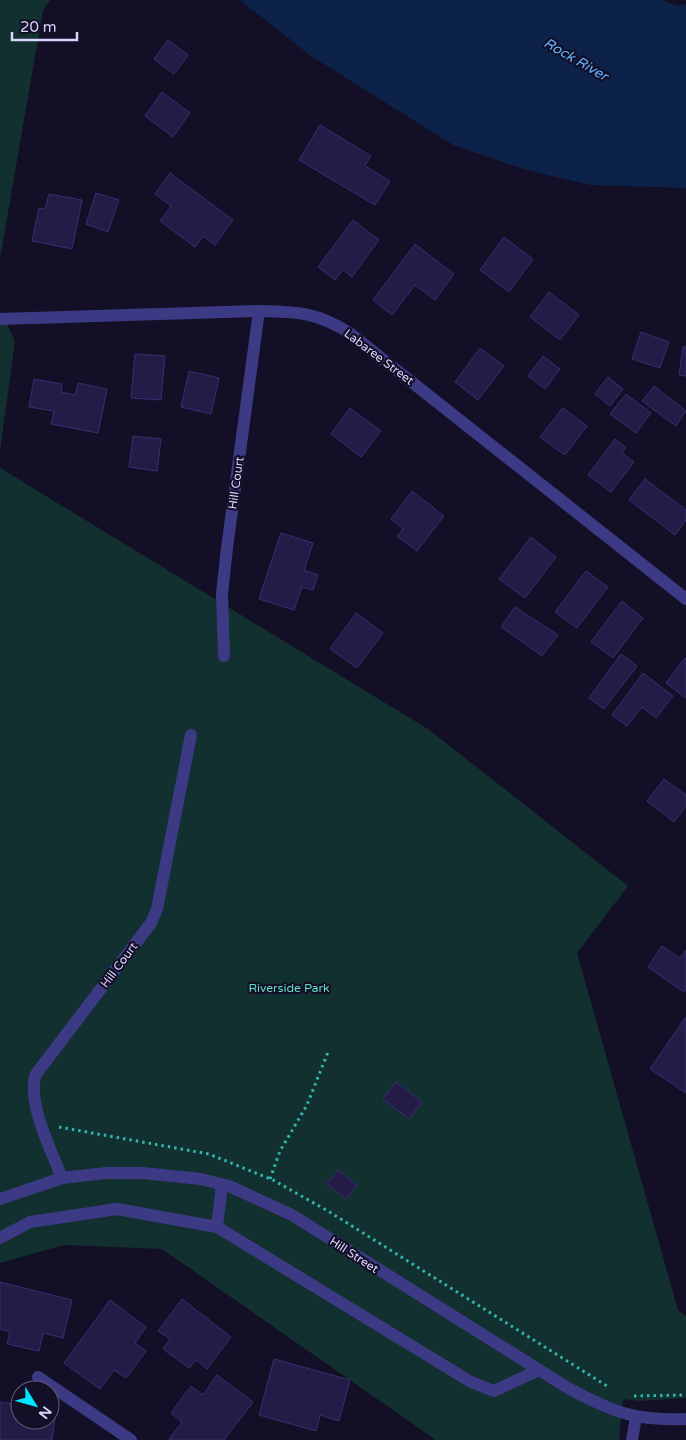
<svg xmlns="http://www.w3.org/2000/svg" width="686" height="1440" viewBox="0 0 686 1440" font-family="'Varela Round',sans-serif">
<rect width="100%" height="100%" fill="#130f26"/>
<path fill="#12302f" d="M0 0H50L43 10 0 259Z
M0 310 15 341 0 451Z
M0 468 428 729 628 886 577 953 678 1310 686 1316V1398L640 1401 623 1399 619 1440H436L162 1249 64 1245 0 1263Z"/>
<path fill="#0c2248" d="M240 0H661L678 6 686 4V188L590 185 523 169 453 145 311 56Z"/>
<path fill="#241b47" stroke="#3b2d73" d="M168 40 188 55 174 74 154 59Z
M162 92 190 113 173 137 145 116Z
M320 125 371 156 365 166 390 181 375 205 299 160Z
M170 173 233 220 215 245 203 236 195 247 160 221 171 206 155 194Z
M96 193 119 200 108 232 86 224Z
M49 194 82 200 72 249 32 241 39 208 45 209Z
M353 220 379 240 352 277 343 270 335 280 318 267Z
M504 237 533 259 509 292 480 270Z
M415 244 454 274 435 300 415 285 392 315 373 300Z
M549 292 579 315 560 340 530 317Z
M641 332 669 342 660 368 632 359Z
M683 347H686V376L679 375Z
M480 348 504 366 478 400 455 382Z
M135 354 165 356 161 400 131 398Z
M543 356 560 369 545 389 528 376Z
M189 371 219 378 211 414 181 407Z
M608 377 623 389 610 406 595 394Z
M34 379 62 384 61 392 75 395 78 383 107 389 98 433 51 424 54 411 29 407Z
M654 386 686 411 676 426 642 401Z
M626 394 651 413 636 433 610 414Z
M350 408 381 431 361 457 331 434Z
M563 408 587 426 565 455 540 437Z
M133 436 161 439 157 471 129 467Z
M615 439 626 448 622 453 634 462 611 492 588 475Z
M645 479 686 510V520L675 535 629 500Z
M412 491 444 516 417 551 397 536 403 529 391 519Z
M281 533 313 543 304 570 318 575 313 590 302 587 294 610 259 599Z
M531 537 556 557 525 598 499 579Z
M586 571 608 587 577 628 555 612Z
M622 601 643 618 613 658 591 642Z
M515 607 558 635 542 656 501 627Z
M356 613 383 633 357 668 330 649Z
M621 654 637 666 604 709 589 698Z
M685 658 686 659V698L666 683Z
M643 673 673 696 656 718 642 707 627 726 612 715Z
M664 779 686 795V806L674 822 647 801Z
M662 946 680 958 686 950V989L684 992 648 967Z
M685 1018 686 1019V1093L650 1069Z
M396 1082 422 1102 409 1119 383 1099Z
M338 1170 357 1185 346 1199 327 1184Z
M0 1282 72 1300 63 1338 43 1333 39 1351 7 1344 10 1332 0 1329Z
M182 1299 231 1337 207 1369 196 1360 189 1368 163 1349 170 1339 158 1331Z
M110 1300 146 1327 135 1343 146 1351 126 1378 114 1370 100 1389 64 1363Z
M274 1359 350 1380 339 1421 320 1415 316 1431 259 1415Z
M217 1375 253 1402 224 1440H171L169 1439 182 1422 171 1413 191 1386 203 1395Z
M0 1402 20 1405V1420H50V1409L56 1410 52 1440H0Z"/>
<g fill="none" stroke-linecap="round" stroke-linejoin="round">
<path stroke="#2fb8b0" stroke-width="3" stroke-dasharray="2.5 4" stroke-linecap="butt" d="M59 1127 209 1154 273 1180 328 1211 607 1386
M270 1179 280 1151 307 1105 328 1052
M634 1396 686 1395"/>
<path stroke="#3d3a85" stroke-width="12" d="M0 319 259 311C298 312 318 312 351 334L686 599
M224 656 222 594 227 548 259 311
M62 1178C52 1152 26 1101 36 1074L151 923 157 909 191 735
M0 1199 62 1178 106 1173H143L201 1179 229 1186 292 1215 568 1388C613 1412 634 1421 686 1419
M217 1227 222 1185
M0 1238 30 1222 117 1209 217 1227 471 1382 494 1391 539 1370
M38 1377 131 1440
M632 1440 636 1417"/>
</g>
<g text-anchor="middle" stroke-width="4.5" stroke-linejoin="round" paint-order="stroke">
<g font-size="12" fill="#d9d4ff" stroke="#130f26">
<text transform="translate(379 357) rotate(37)" y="4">Labaree Street</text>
<text transform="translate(236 483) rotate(-82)" y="4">Hill Court</text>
<text transform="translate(119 965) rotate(-53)" y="4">Hill Court</text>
<text transform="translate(354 1255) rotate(33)" y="4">Hill Street</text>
</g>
<g font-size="12" fill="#5fe0c0" stroke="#130f26">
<text x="289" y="992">Riverside Park</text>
</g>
<g font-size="14" font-style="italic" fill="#62b6ff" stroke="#130f26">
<text transform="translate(576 59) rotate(30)" y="5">Rock River</text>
</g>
</g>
<g transform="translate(35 1405) rotate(127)"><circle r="24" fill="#130f26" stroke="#625e7d"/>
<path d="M0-4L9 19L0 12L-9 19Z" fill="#00e5ff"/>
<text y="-8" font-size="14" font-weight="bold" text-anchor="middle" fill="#d9d4ff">N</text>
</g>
<path d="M12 32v8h65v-8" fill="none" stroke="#d9d4ff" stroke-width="2.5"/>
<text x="20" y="32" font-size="15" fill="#d9d4ff" stroke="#130f26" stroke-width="4" paint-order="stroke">20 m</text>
</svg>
